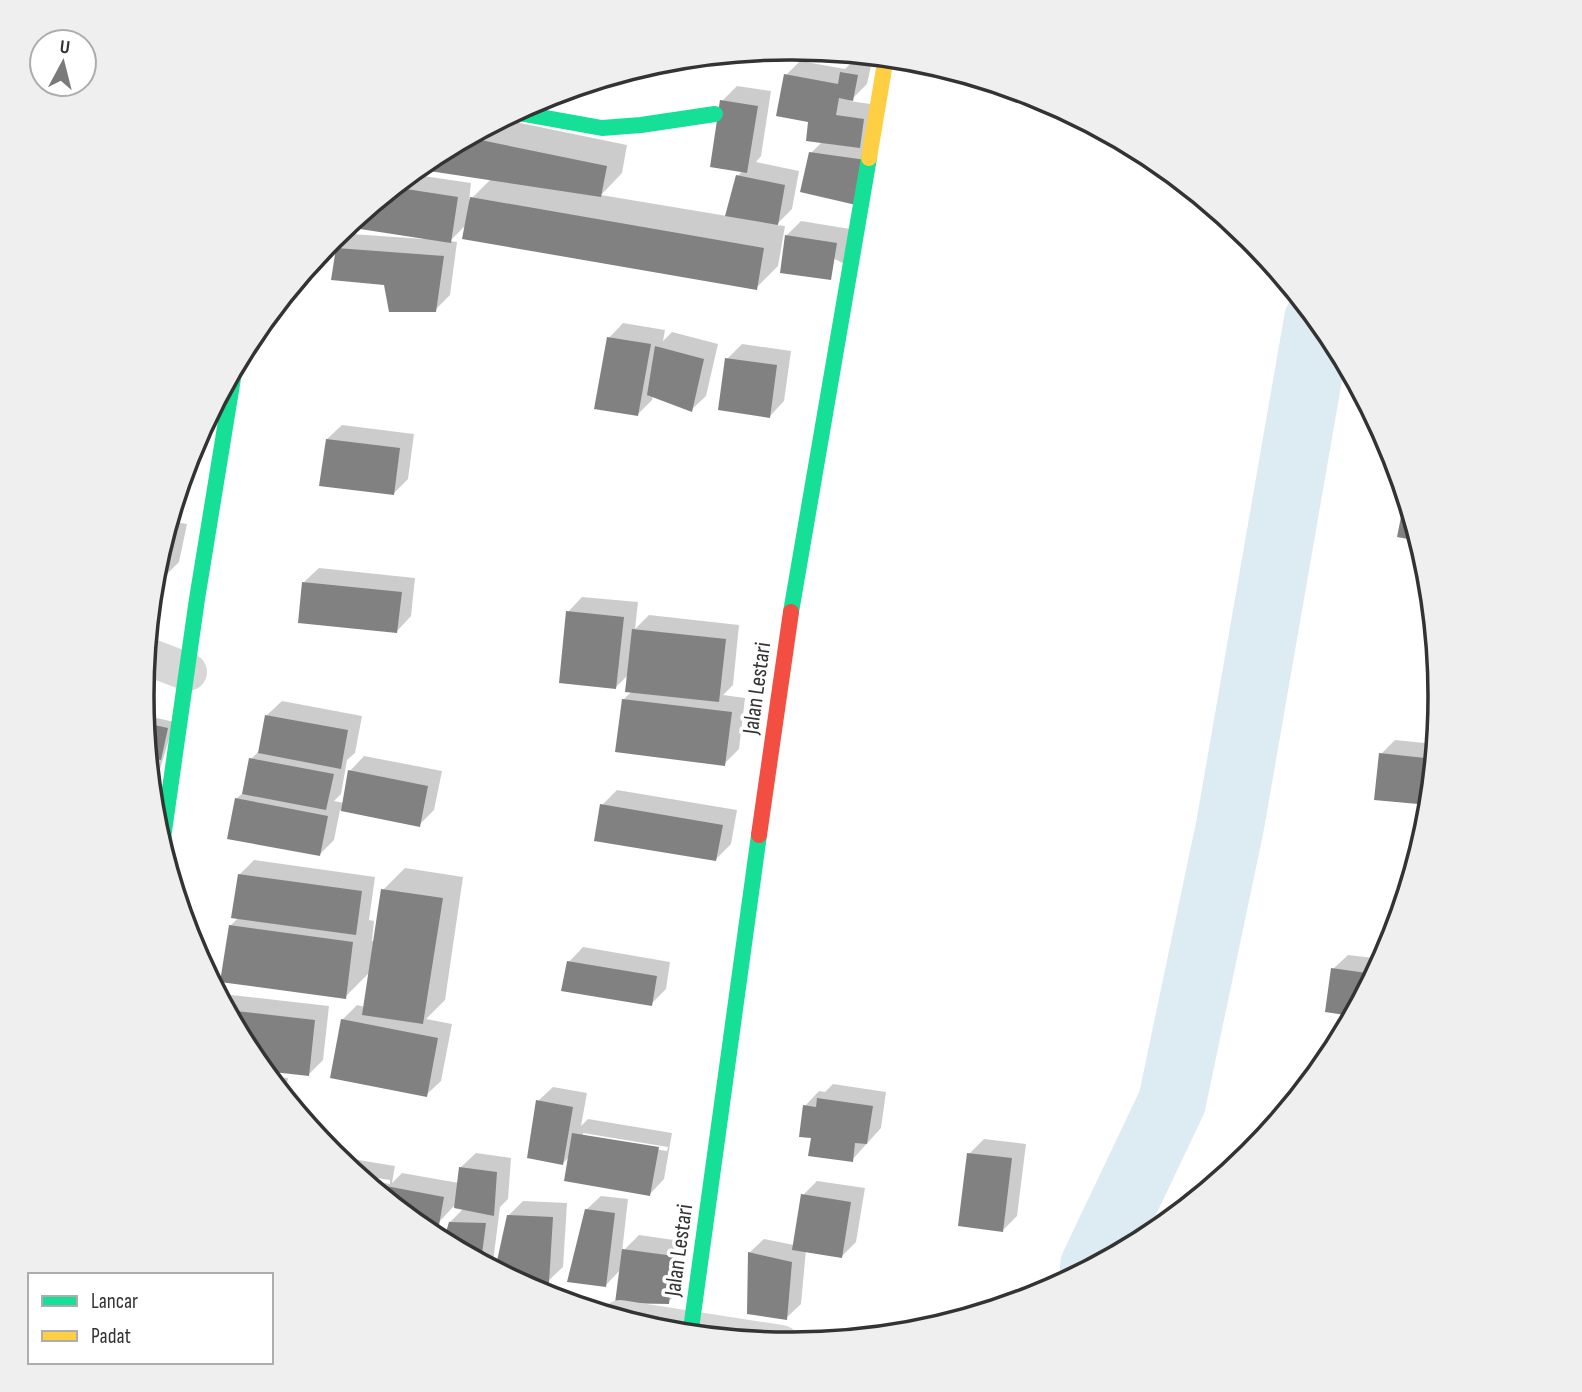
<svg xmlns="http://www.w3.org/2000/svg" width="1582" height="1392" viewBox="0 0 1582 1392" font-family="'Sofia Sans Condensed',sans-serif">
<rect width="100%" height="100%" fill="#fff"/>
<path fill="#0003" fill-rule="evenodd" d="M856 58 872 61 867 84 850 101 877 105 870 189 811 153 823 141 786 75 800 61 845 69Z
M737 86 771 91 761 156 756 162 799 171 792 209 776 225 785 226 778 266 756 288 467 224 450 241 457 242 450 295 435 310 385 283 337 249 352 234 423 239V237L349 225 350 223 410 174 471 183 469 201 491 179 418 167 431 156 501 119 627 145 622 173 601 195 727 216 738 176 743 170 722 101Z
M801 221 850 229 845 264 786 236Z
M623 323 665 330 663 341 672 332 718 344 706 396 691 410 653 395 652 400 638 414 609 338Z
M742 344 791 351 784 401 770 416 727 359Z
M342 425 414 434 408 479 393 494 327 439Z
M170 521 187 524 179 562 164 577 154 575Z
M319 568 415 578 411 616 397 631 304 582Z
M582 597 638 602 635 629 649 615 739 625 733 685 723 695 745 698 739 749 724 764 623 700 632 691 629 674 616 687 568 612Z
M282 701 362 716 355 753 347 760 341 794 334 801 344 803 350 771 364 756 442 771 434 810 419 825 340 810 334 840 320 854 236 799 245 791 251 759 261 749 267 715Z
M144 715 174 722 152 796Z
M1395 740 1435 744 1429 803 1381 754Z
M617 790 737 810 731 844 716 859 602 805Z
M254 860 375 877 369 920 374 921 372 941H375L383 890 405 868 463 877 445 1000 426 1019 452 1024 441 1081 426 1095 342 1020 357 1005 365 1007 370 972 345 997 230 926 239 917V875Z
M583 947 670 962 666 989 651 1004 569 962Z
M1348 955 1382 959 1353 1015 1327 1011 1333 969Z
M222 994 329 1006 323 1060 308 1075 262 1069 251 1056 219 996Z
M268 1076 288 1078 285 1097Z
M833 1084 886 1092 881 1128 852 1160 813 1137 805 1106 819 1091 825 1092Z
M553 1087 587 1093 581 1126 588 1119 672 1133 664 1179 650 1194 570 1156 563 1163 538 1101ZM583 1133 668 1147 667 1151 583 1137Z
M984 1139 1026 1144 1017 1216 1003 1230 969 1154Z
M476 1153 511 1158 508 1199 500 1207 493 1262 489 1266 444 1243 450 1222 464 1208 454 1206 439 1222 437 1239 428 1233 429 1222 426 1221 425 1230 362 1179 390 1184V1180L356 1175 334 1156 395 1166 392 1183 402 1173 459 1183 461 1167Z
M817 1181 865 1188 856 1242 842 1256 806 1250 801 1304 786 1318 749 1253 764 1239 794 1245 803 1195Z
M601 1196 628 1199 622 1252 639 1235 688 1242 683 1287 668 1302 621 1269 606 1285 586 1210Z
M523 1201 567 1203 563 1267 548 1281 508 1216Z"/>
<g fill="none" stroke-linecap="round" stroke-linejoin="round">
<path stroke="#ddebf3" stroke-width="68" d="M1094 1266 1172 1102 1230 826 1318 320"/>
</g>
<path fill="#818181" d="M840 72 858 75 853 101 839 98 836 115 864 119 860 148 806 141 808 122 776 116 784 74 838 84Z
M720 100 758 106 747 173 710 167Z
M466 137 607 166 601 197 416 169 431 156Z
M809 152 866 160 856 205 800 192Z
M736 175 785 185 778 225 725 216Z
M393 187 458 197 451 243 347 227Z
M470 197 764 248 757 290 462 239Z
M785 235 837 243 831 280 780 273Z
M336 248 444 256 436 312H389L384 285 331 280Z
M607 337 651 344 638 416 594 409Z
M655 346 704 359 692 412 647 395Z
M725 358 777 365 770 418 718 410Z
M326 439 400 448 394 495 319 486Z
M1405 497 1411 516 1419 541 1397 537Z
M165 537 173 538 165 579 154 577Z
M302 582 402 592 397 633 298 623Z
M566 611 624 617 616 689 559 683Z
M632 629 726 639 719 702 625 692Z
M622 699 732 712 725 766 615 752Z
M265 715 348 730 341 769 258 753Z
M145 723 168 728 161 760 148 757Z
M1379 753 1434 759 1429 805 1374 800Z
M249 758 334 774 326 810 242 794Z
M348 770 428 786 420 827 341 811Z
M235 798 328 816 320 856 227 839Z
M600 804 723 825 716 861 594 841Z
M238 874 362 891 356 935 231 918Z
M381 889 443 898 423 1024 362 1015Z
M229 925 353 942 346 999 220 982Z
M567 961 657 976 652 1006 561 991Z
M1331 968 1374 974 1352 1016 1325 1012Z
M227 1010 315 1020 309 1076 264 1071 251 1056Z
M341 1019 438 1038 427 1097 330 1078Z
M817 1098 873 1106 867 1144 855 1143 853 1162 808 1156 811 1138 799 1137 803 1105 816 1107Z
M536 1100 573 1107 563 1165 527 1158Z
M572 1133 659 1147 650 1196 564 1181Z
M967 1153 1012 1158 1003 1232 958 1226Z
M459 1167 497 1172 494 1216 454 1208Z
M359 1177 382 1181 379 1193 369 1184Z
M386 1186 444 1197 439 1225 412 1220 384 1197Z
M801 1194 851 1202 842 1258 792 1250Z
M585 1209 615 1213 606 1287 567 1282Z
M507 1215 553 1217 549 1283 506 1276 495 1270Z
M449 1222 486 1223 481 1262 443 1242Z
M622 1249 674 1256 669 1304 615 1303Z
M748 1252 792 1262 787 1320 747 1314Z"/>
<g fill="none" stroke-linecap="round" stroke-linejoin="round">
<path stroke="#d7d7d7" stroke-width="38" d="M146 656 188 672
M620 1319 781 1344"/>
<path stroke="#16e098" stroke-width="16" d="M513 112 602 128 641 125 715 114
M791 612 869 158
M162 845 197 599 235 366
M691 1329 759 835"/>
<path stroke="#ffcf43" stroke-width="16" d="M869 158 886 57"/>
<path stroke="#f24e42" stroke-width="16" d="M759 835 791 612"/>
</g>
<g text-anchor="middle" stroke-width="7" stroke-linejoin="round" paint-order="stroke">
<g font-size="23" fill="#333" stroke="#fff">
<text transform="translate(756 688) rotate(-82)" y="8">Jalan Lestari</text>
<text transform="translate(678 1250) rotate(-82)" y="8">Jalan Lestari</text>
</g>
</g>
<path d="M0 0H1582V1392H0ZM790 60H792A636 636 0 0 1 1428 696V696A636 636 0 0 1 792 1332H790A636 636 0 0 1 154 696V696A636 636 0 0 1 790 60Z" fill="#efefef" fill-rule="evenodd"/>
<path fill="none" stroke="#333" stroke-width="3.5" d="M790 60H792A636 636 0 0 1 1428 696V696A636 636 0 0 1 792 1332H790A636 636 0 0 1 154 696V696A636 636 0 0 1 790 60Z"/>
<rect x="28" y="1273" width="245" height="91" fill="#ffffff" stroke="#adadad" stroke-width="2"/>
<rect x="42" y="1296" width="35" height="10" fill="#16e098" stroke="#adadad" stroke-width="2"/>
<text x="91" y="1308" font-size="21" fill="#333333">Lancar</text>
<rect x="42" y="1331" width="35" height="10" fill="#ffcf43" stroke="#adadad" stroke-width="2"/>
<text x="91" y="1343" font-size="21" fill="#333333">Padat</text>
<g transform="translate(63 63) rotate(7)"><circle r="33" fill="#ffffff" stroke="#adadad" stroke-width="2"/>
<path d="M0-5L12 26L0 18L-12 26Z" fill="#7a7a7a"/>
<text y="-10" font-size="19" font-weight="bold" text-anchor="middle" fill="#333333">U</text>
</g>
</svg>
